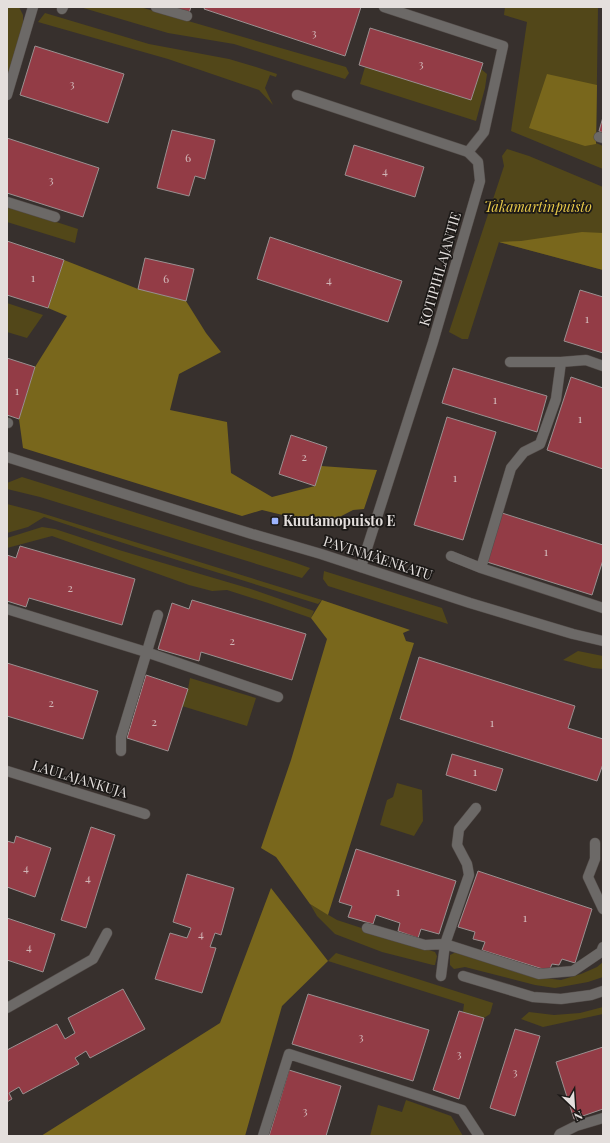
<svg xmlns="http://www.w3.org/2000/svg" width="610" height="1143" viewBox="0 0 610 1143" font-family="'Playfair Display',serif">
<rect width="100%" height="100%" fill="#37302d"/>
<path fill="#524719" d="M7 7H19L23 15V29L7 79Z
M80 7H140L346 67 349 73 345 79 234 44 168 33Z
M505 7H598L596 143 603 146V169L511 131 527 22 504 15Z
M45 13 149 44 229 59 256 67 277 74 276 77 270 75 265 88 273 105 259 90 168 59 38 22Z
M365 67 471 100 481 69 487 74 485 88 476 121 360 84Z
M507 149 529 156 603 187V270L499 242 468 339H462L449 332 504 166 502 156Z
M7 206 78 229 75 243 7 222Z
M7 303 43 315 27 338 7 332Z
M22 477 296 563 310 568 302 578 40 497 7 489V483Z
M7 504 38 512 322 600 318 604C227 575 135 548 44 517L28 527 7 533Z
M42 527 55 529 119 550 251 589 314 611 311 618 268 603 227 590 212 591 189 585 52 536 7 548V538Z
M324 571 442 608 448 624 328 586 323 579Z
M578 651 603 656V669L593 668 563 660Z
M190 678 256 698 247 726 182 706 188 689Z
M397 783 422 790 423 821 414 836 380 825 387 800 393 797Z
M310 904 337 920 435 952 437 956 435 965H433L382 952 335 934 317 916Z
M456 952 535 977 561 980 581 974 597 967 603 962V977L588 982 555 988 535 985 465 967 454 969 450 965V955Z
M336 953 493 1003 490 1014 484 1018 463 1012 464 1004 328 961Z
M603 1007V1014L543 1027 521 1019 529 1012 554 1015 580 1013Z
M406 1100 451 1116 463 1136H370L378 1105 402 1112Z"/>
<path fill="#79671c" d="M547 74 597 85 596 144 585 146 529 128Z
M582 232 603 233V270L499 242 521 241Z
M64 260 138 289 186 301 206 333 221 352 179 374 170 410 227 422 231 473 272 497 315 486 321 466 377 470 364 509 353 510 324 525 262 510 242 516 23 448 19 419 35 367 67 316 48 308Z
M322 600 410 630 403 633 406 641 414 643 328 915 310 904 276 857 261 848 291 760 327 639 311 618Z
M271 888 328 961 282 1006 245 1136H41L220 1023Z"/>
<path fill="#933c46" stroke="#9a9090" d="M169 7H191L189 13Z
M205 7H361L345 56 204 9Z
M370 28 483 63 471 100 359 65Z
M35 46 124 74 108 123 20 95Z
M603 117V133L599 131Z
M172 130 215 140 205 179 195 176 189 196 157 188Z
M7 138 99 168 83 217 7 193Z
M354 145 424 167 415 197 345 175Z
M270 237 402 281 388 322 257 279Z
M7 241 64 260 48 308 7 295Z
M145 258 194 269 186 301 138 289Z
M580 290 603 297V353L564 341Z
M7 358 35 367 19 419 7 415Z
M453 368 547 396 537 432 442 403Z
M571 377 603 388V469L547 450Z
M447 417 496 432 463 540 414 525Z
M291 435 327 447 315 486 279 474Z
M502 513 603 545V560L592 595 487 562Z
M20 546 135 579 122 625 29 598 26 607 7 601V555L16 558Z
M192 600 306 634 292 680 201 652 199 661 158 649 172 603 189 609Z
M419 657 575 706 568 728 603 739V764L597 781 400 719Z
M7 663 98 691 83 739 7 716Z
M146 675 188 689 168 751 127 738Z
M452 754 503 769 496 791 446 775Z
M91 827 115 835 86 928 61 920Z
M16 836 51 848 35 897 7 887V841L14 843Z
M356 849 456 881 439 934 421 929 418 938 398 931 400 923 376 915 373 924 348 917 352 906 339 902Z
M478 871 592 909 575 963 562 959 559 965 552 964 549 971 482 950 485 942 473 939 475 932 458 927Z
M187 874 234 888 221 935 215 933 210 947 216 948 202 993 155 979 170 933 187 938 191 928 173 922Z
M7 918 55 934 43 972 7 960Z
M123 989 145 1029 90 1058 86 1051 75 1058 79 1064 23 1094 19 1087 9 1093 12 1099 7 1102V1050L57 1024 65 1039 75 1033 68 1018Z
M308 994 429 1030 413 1081 292 1044Z
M459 1011 484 1018 459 1099 433 1090Z
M515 1029 540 1036 515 1116 490 1108Z
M603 1047V1109L574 1119 556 1062Z
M289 1070 341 1086 326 1136H269Z"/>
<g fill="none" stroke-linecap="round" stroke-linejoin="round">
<defs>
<path id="service" d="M156 7 187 16
M384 7 503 46 484 132 468 152
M62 9 63 7
M7 95 33 7
M599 137 603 138
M7 202 55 217
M510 362H561L586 360 603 366
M7 423H8
M451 556 481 568 603 608
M481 568 511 468 524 452 540 444 556 399 561 362
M7 609 146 652 278 697
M121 751V737L158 615
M595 843V859L588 877 603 909
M367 928 425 945 445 944 539 974 573 971 601 952 603 947
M441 976 445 944 469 875 467 864 457 845 459 829 476 808
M7 1008 93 959 107 933
M263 1136 289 1054 462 1110 479 1136
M559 1136 560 1134 576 1126 603 1118"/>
<path id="minor" d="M297 95 468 152 478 162 480 181 433 342 361 567
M7 771 145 814
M463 976 533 997 561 999 591 995 603 991"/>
<path id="tertiary" d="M7 457 252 534 321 554 470 603 573 634 603 641"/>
</defs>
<use href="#service" stroke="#534c49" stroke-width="11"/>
<use href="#minor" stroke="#534c49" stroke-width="11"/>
<use href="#tertiary" stroke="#534c49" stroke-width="11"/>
<use href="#service" stroke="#6c6967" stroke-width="10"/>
<use href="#minor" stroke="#6c6967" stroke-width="10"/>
<use href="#tertiary" stroke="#6c6967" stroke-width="10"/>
</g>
<rect fill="#9db4fd" stroke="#1c1917" stroke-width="1.5" x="271" y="517" width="8" height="8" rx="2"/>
<g text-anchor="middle" stroke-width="3.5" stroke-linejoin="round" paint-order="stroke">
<g font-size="12" fill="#d0b6b7">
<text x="314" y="37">3</text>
<text x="421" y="68">3</text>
<text x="72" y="88">3</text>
<text x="188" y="162">6</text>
<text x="385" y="175">4</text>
<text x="51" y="184">3</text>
<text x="33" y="282">1</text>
<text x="166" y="283">6</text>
<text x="329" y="284">4</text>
<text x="587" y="323">1</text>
<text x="17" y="395">1</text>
<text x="495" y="404">1</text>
<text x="580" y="423">1</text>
<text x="304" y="461">2</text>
<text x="455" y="482">1</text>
<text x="546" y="556">1</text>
<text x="70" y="592">2</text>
<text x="232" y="645">2</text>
<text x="51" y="707">2</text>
<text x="154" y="726">2</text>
<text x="492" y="727">1</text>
<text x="475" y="776">1</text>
<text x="26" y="872">4</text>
<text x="88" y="882">4</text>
<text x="398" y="896">1</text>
<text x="525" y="922">1</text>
<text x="201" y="938">4</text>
<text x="29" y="951">4</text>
<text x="361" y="1041">3</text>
<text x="459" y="1058">3</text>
<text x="515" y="1076">3</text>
<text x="305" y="1115">3</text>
</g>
<g font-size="14" font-style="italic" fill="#e9ca49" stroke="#1c1917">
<text x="538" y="212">Takamartinpuisto</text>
</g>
<g font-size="14" fill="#e4dfdd" stroke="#1c1917">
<text transform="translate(440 269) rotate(-74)" y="5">KOTIPIHLAJANTIE</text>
<text transform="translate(378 558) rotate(18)" y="5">PAVINMÄENKATU</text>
<text transform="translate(80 779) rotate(17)" y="5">LAULAJANKUJA</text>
</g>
<g font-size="14" font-weight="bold" fill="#e4dfdd" stroke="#1c1917" text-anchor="start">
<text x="283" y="526">Kuutamopuisto E</text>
</g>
</g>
<rect width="610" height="1143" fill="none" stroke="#e4dfdd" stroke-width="16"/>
<g transform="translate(574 1107) rotate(155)" stroke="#1c1917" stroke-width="3" paint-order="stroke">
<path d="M0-3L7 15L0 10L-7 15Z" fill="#e4dfdd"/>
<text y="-6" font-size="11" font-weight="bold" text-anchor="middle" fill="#e4dfdd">N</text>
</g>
</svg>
